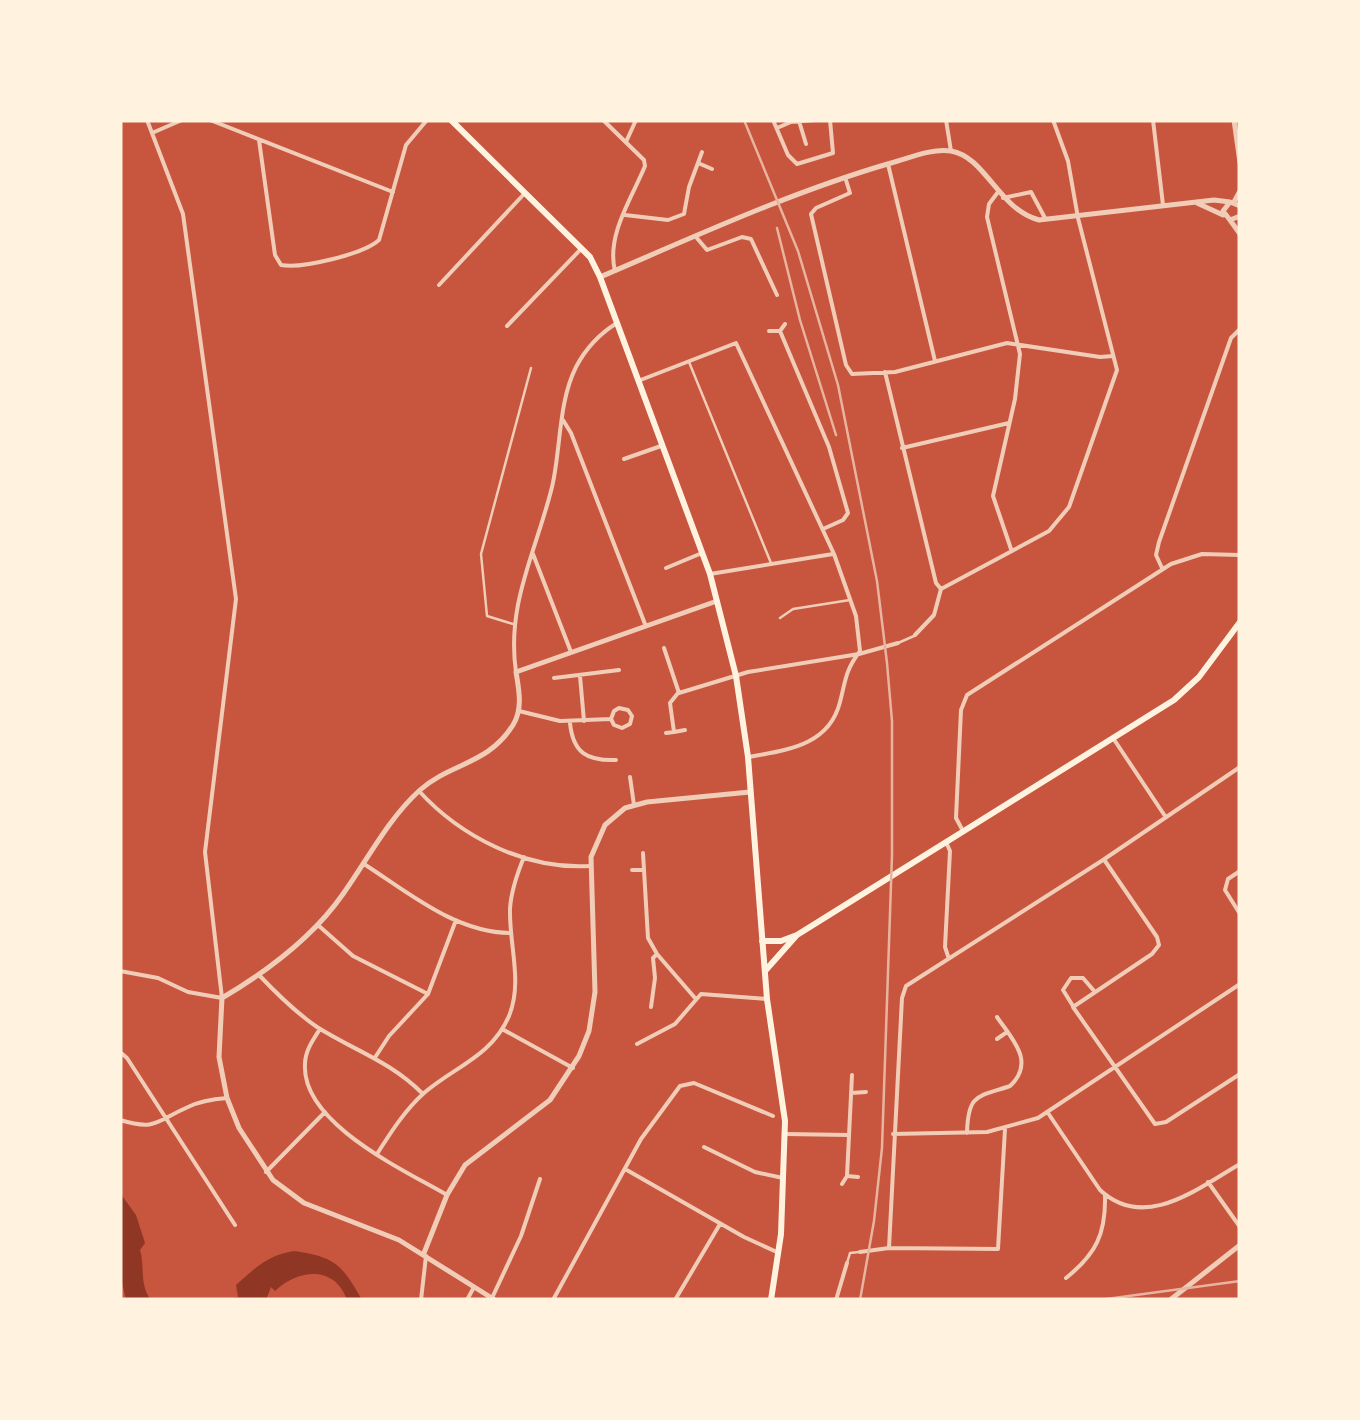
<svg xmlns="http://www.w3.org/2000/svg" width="1360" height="1420" viewBox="0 0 1360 1420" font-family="Raleway,sans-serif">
<rect width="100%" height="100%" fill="#c8553d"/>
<path fill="#8f3625" d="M120 1193 136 1215 145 1243 140 1250C145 1266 139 1285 151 1300H126L120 1273Z
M294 1251C336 1257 342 1265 362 1300H347C335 1265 298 1269 275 1291L271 1287 266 1300H225L238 1297 236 1285C255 1268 268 1255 294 1251Z"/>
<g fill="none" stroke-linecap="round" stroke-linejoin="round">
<path stroke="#f1ccb7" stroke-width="2.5" d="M689 362 771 563
M780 618 793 609 850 600
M513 624 487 616 481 554 531 368
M847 1263 850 1253 859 1252"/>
<path stroke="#f1ccb7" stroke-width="2.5" d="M898 643 914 636"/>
<path stroke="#f1ccb7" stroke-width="4" d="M210 120 393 192
M603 120 644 160 645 166C632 198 606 235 615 271
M773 120 788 155 797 164 833 153 830 120
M946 120 951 151
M1153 120 1163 205
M799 121 806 144
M777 128 791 122 814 120
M152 133 182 120
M259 140 275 255 281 265C301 269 364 254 379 240L406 145 427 120
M626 142 636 120
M698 163 712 169
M888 164 935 361
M845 177 850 193 816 208 811 214 846 365 852 374 895 372 1007 343 1100 357 1113 356
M998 192 989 204 987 217 1020 354 1015 399 993 496 1011 549
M1003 198 1031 192 1045 218
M625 215 668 220 684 214 689 187 702 152
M696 237 707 250 742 237 751 239 777 295
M439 285 525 193
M507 326 580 250
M769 331H780L785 324
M780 331 829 447 848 513 843 520 823 529
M885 372 936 583 941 589
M638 381 736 343 834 554 856 616 860 651C845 671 846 679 840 702 829 746 786 750 749 757
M563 420 571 433 645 624
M902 448 1009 423
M624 459 661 446
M533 554 571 652
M666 568 702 553
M1162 568 1156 555 1159 542 1231 338 1240 329
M710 574 833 554
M941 589 1049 531 1069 507 1117 370 1078 218 1068 161 1053 120
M915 635 934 615 941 589
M664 648 679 693 748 672 859 654 898 643
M516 672C506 604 536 552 552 487 561 449 558 403 576 367 586 348 599 334 617 323
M580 676 584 721
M554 678 619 670
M519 711 560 721 611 719 614 725 622 728 630 724 632 716 628 710 619 708 614 711 611 719
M570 723C573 753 587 761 616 760
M674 732 685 730
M666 733 674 732 670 703 678 693
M1113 738 1165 816
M630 777 634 805
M419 791C461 837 526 870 590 866
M963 831 956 818 961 710 967 695 1171 564 1202 554 1240 555
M946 842 950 851 945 947 948 956
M643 853 648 938 657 954 695 998
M1105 861 1157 937 1159 945 1152 954 1073 1007 1155 1124 1166 1122 1240 1074
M364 864C409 893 456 933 511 933
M632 870H642
M1240 871 1228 879 1225 890 1240 914
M319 926 353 956 428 994
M120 971 158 978 188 992 222 998 205 852 236 599 183 214 147 120
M259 975C277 994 295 1012 317 1027 355 1051 390 1061 423 1094
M1073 1006 1063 990 1071 978H1083L1095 992
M651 1007 655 978 653 958 657 954
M320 1029C313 1040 305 1051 305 1064 301 1123 404 1170 447 1195
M502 1029 573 1068
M997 1039 1007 1032
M637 1044 675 1024 701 994 767 999
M120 1052 127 1058 235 1225
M376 1056 389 1036 428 994 456 920
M851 1093 866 1092
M1048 1113 1100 1190C1145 1232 1198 1188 1240 1164
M120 1120C157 1131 156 1121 188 1107 200 1101 214 1099 227 1098
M967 1133C968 1093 978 1097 1010 1086 1036 1062 1012 1039 997 1017
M785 1134 849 1135
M893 1134 987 1132 1038 1118 1240 984
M704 1147 755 1172 783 1178
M377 1154C391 1132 405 1110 424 1093 454 1067 492 1056 509 1016 523 982 509 945 510 909 511 891 517 874 524 857
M625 1169 744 1237 779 1253
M266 1172 325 1112
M847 1176 858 1177
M1208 1182 1240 1227
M842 1184 847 1176 852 1075
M889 1248 902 998 906 986 1103 860 1240 767
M860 1252 889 1248 998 1249 1005 1129
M1066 1278C1096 1254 1106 1234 1105 1195
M492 1298 521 1236 540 1179
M421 1300 426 1256
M467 1300 474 1287
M553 1300 641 1139 680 1086 694 1083 773 1116
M675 1300 720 1224
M836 1300 847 1263"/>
<path stroke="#f1ccb7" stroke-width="5" d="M1234 120 1240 163
M1234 202 1240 191
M1197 203 1223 215
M1240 206 1230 202 1223 211 1230 220 1240 216
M1230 220 1240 234
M600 277C696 236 791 192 891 163 909 158 932 148 951 151 986 157 998 209 1039 220L1214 200 1230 202
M424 1253 447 1195 465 1165 550 1100 579 1056 589 1031 595 992 591 857 605 825 625 808 647 802 750 792
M495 1300 399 1240 304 1203 273 1180 239 1128 227 1098 219 1057 222 998C266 972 313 937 343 894 368 859 388 819 420 790 450 763 488 765 513 725 523 709 519 690 516 672L717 601
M1170 1300 1240 1245"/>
<path stroke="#fff3e0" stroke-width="6" d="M451 120 590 257 600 277 710 574 736 676 748 757 767 999 785 1121 781 1234 771 1300
M762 941H781L797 935 1174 700 1199 677 1240 622
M765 971 796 936"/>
<path stroke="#e9b49f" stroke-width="2.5" d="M744 120 798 251 838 385 877 581 887 663 892 721V855L882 1148 874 1221 860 1300
M777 228 800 320 836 435
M1099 1300 1240 1281"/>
</g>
<rect width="1360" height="1420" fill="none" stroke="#fff3e0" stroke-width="245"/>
</svg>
